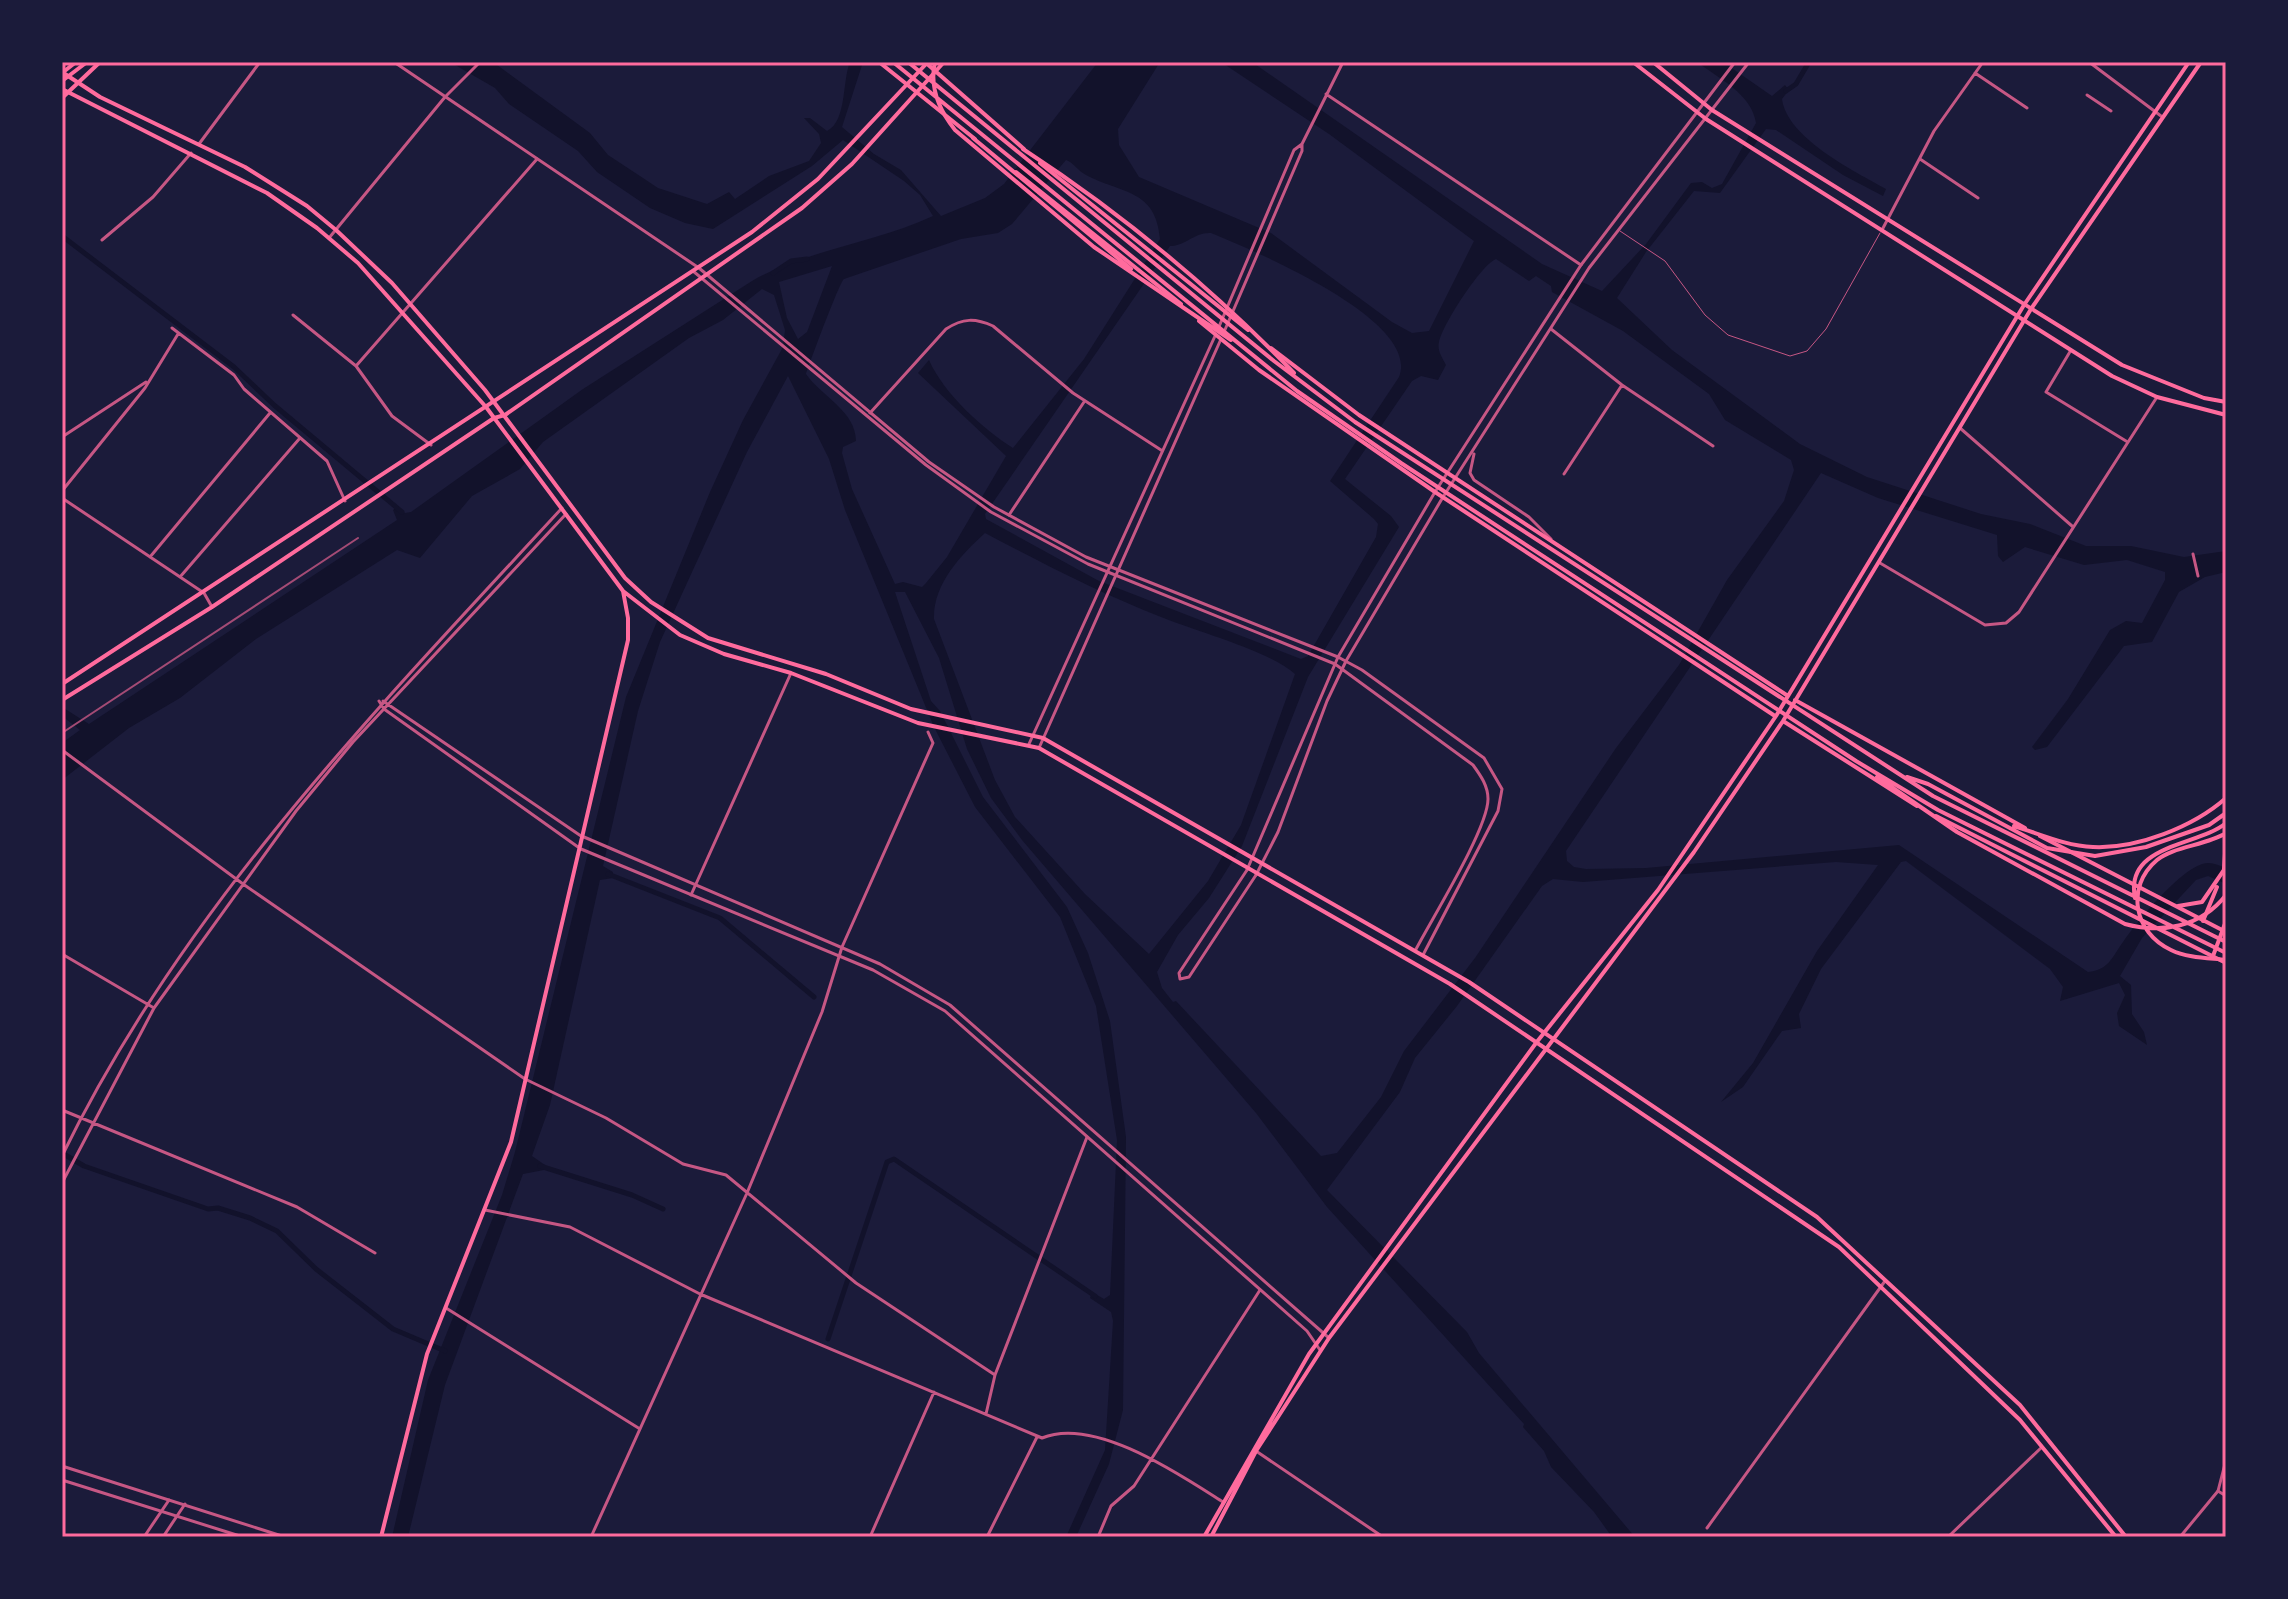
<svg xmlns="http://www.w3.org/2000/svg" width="2288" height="1599" viewBox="0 0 2288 1599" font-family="Figtree,sans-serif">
<rect width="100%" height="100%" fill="#1b1b3a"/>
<path fill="#12122b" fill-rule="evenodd" d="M450 62H493L590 133 608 155 643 178 658 188 707 204 729 192 735 199 769 176 809 161 821 143 819 134 804 118H810L827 131C847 121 842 81 850 62H863L842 127 874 154 901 170 941 216 985 198 1004 184 1098 62H1160L1118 129 1119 145 1139 177 1271 233 1392 322 1412 333 1429 331 1474 241 1329 134 1221 62H1252L1542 264 1602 291 1646 244 1691 183 1702 182 1712 188 1722 184 1756 123C1752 94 1718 78 1697 62H1723L1772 96 1785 85 1789 90 1782 99C1787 138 1854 171 1886 189L1883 196 1843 175 1776 130 1766 129 1720 193 1694 191 1646 252 1617 298 1672 350 1800 444 1867 477 1981 514 2030 524 2086 546H2131L2184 557 2226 551V572L2205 577 2179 592 2152 642 2124 646 2047 747 2035 750 2032 747 2068 699 2110 630 2126 621 2142 623 2165 580V572L2127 560 2084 565 2025 547 2003 562 1998 556 1997 535 1878 498 1821 473 1566 851 1567 861 1574 867 1586 869 1646 868 1899 845 2088 972C2109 970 2112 957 2123 942 2138 920 2178 872 2202 864 2211 861 2218 865 2226 868V884L2208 876 2196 880 2142 938 2120 976 2131 985 2132 1014 2144 1032 2147 1045 2119 1026 2117 1013 2125 995 2119 983 2060 1001 2063 987 2050 969 1906 861 1901 862 1821 969 1799 1014 1801 1028 1782 1031 1743 1087 1721 1102 1753 1063 1817 951 1878 865 1836 862 1583 882 1553 879 1542 886 1457 1006 1415 1058 1400 1092 1327 1190 1467 1332 1479 1353 1635 1537H1612L1594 1512 1551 1467 1544 1451 1523 1427 1524 1424 1327 1207 1256 1113 1022 840 991 798 967 749 939 658 905 592H895L931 701 940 711 983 797 1067 907 1088 953 1110 1021 1126 1137 1123 1410 1109 1464 1076 1537H1066L1105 1450 1113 1321 1111 1312 1090 1298 1092 1292 1104 1299 1110 1295 1117 1140 1096 1006 1060 917 975 807 934 727 845 510 829 459 788 376 747 452 660 642 638 711 603 866 613 872V878L600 880 550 1105 532 1156 545 1165 544 1170 523 1174 445 1385 408 1537H392L428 1380 502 1195 515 1152 626 697 710 492 743 420 783 347 785 330 774 295 762 289 723 320 689 338 543 442 520 469 472 496 420 558 397 550 256 639 180 698 129 728 62 780V743L80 730 62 716V707L89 724 397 520 393 510 398 506 405 513 411 512 583 389 752 281C806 250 875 243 933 216L920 195 904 181 843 140 812 166 713 229 685 223 650 208 597 172 578 151 509 104 495 88ZM1066 160C1074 163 1078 171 1086 175 1122 194 1156 189 1160 239L1084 359 1013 448C983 429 944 394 929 360L918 373 1006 456 947 557 926 583 922 587 903 582 895 584 852 489 842 453 843 447 856 441C856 411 821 396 806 374 810 362 839 283 844 279L961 239 998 233 1012 224ZM1211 233C1252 250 1422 320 1399 377L1330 481 1374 519 1378 524 1376 537 1308 656 1301 659 1099 581 986 519 985 514 1170 246C1186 246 1194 232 1211 233ZM1496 259 1529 281 1536 276 1551 286 1552 292 1623 331 1709 394 1725 420 1791 460 1794 470 1784 501 1727 580 1679 665 1616 748 1475 958 1404 1051 1381 1097 1337 1153 1321 1156 1176 1001 1173 1002 1162 988 1157 972 1178 935 1209 898 1242 846 1308 677 1399 527 1391 516 1345 479 1412 381 1421 376 1438 380 1446 365C1442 357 1437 351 1439 342 1443 324 1481 265 1496 259ZM832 266 807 332 798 339 787 318 779 282ZM985 533C1042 563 1100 593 1161 617 1195 631 1270 651 1295 674L1241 825 1208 881 1149 954 1085 894 1015 817 995 780 934 619C933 584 961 555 985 533Z"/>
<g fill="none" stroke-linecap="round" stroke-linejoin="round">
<path stroke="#12122b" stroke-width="5" d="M1786 91 1796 84 1809 62
M62 236 234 367 274 405 402 512
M773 273 791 261 807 259
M608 874 720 918 814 997
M62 1153 84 1166 208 1209 218 1208 250 1218 277 1231 316 1269 393 1329 445 1351
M540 1166 632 1195 663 1209
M828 1339 887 1162 894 1159 1095 1296"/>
<path stroke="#c65784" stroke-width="1" d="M1620 231 1665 261 1705 315 1728 335 1790 356 1807 351 1826 329 1880 233"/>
<path stroke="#c65784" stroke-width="3" d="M2089 62 2161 116
M1975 73 2027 108
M1326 94 1581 265
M2087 95 2111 111
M1920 159 1978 198
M1882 230 1934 131 1983 62
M329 238 445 97 480 62
M102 240 153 197 191 153
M293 315 356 366 392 416 431 445
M172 328 234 375 244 389 327 461 345 501
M1218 329 1294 150 1302 144
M1551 329 1622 385 1713 446
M1224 332 1302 151V144L1343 62
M2071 350 2046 392 2126 441
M356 366 537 159
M870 413 946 329C963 318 975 318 993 326L1073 393 1161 450
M1960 428 2072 526
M62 437 146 382
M1564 474 1622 385
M62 491 145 388 178 334
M62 498 204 593 212 607
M1009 515 1084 402
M2193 554 2198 576
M150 557 270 413
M1880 563 1985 625 2006 623 2019 612 2157 397
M180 577 300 438
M379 701 384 709 578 847
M383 701 581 836
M1029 744 1215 336
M1039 748 1221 339
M62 750 243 884 525 1079 606 1118 683 1164 726 1175 856 1283 995 1375
M1247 870 1179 973 1180 979 1189 977 1256 875
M691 895 791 673
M62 954 154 1008
M62 1110 297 1207 375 1253
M62 1156C183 907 376 710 562 508
M62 1183 154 1008 296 811 353 742 566 514
M485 1210 570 1227 700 1294 1042 1438C1094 1416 1179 1474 1223 1502
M446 1308 640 1429
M986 1414 995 1375 1087 1137
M1256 1451 1383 1537
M2218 1491 2226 1496
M1707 1528 1885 1281
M144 1537 169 1500
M163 1537 185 1504
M591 1537 747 1193 822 1012 842 947 933 743 928 732
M870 1537 934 1392
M987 1537 1037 1437
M1098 1537 1111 1506 1134 1486 1260 1290
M1948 1537 2042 1447"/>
<path stroke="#c65784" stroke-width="3" d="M394 62 699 268 929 462 994 507 1086 557 1338 657 1362 670 1484 758 1502 789 1498 811 1423 955
M199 144 260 62
M693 271 926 465 991 512 1088 564 1335 664 1473 765C1481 776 1488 786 1488 799 1488 829 1431 920 1415 951
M1474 454 1470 473 1474 480 1529 517 1551 539
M584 837 880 964 950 1005 1329 1338
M581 849 873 970 945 1011 1307 1331 1320 1350
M1247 870 1338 657 1435 492 1581 265 1735 62
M1256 875 1278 832 1327 701 1346 661 1443 497 1589 268 1749 62
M62 1466 285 1537
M62 1480 243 1537
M2180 1537 2218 1491 2226 1460"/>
<path stroke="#ff6b9d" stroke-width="4" d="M1633 62 1706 119 2112 376 2157 397 2226 415
M1653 62 1712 110 2122 365 2204 398 2226 402
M65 74 100 97 245 167 307 206 336 230 392 283 485 390 625 578 651 602 708 638 826 674 911 709 1043 738 1469 982 1817 1217 2020 1405 2126 1537
M62 89 267 193 317 228 358 263 486 407 623 591 628 618V640L511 1142 427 1354 381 1537
M623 591 680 635 724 654 791 673 918 723 1039 748 1450 984 1839 1247 2020 1420 2116 1537"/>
<path stroke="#ff6b9d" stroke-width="4" d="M879 62 975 139
M925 62 1024 149
M62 98 100 62
M1040 163 1248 330
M1016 172 1181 304
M1199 321 1259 370 1435 492 1775 716
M1271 348 1359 415 1788 696
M62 684 752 232 818 179 926 64
M62 700 212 607 494 418 505 415 802 208 852 164 944 62
M1795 700 2025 828
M1783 721 1917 806
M1936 816 2226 963
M2040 836 2226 932
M2224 869 2226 839
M2178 906 2202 902 2226 867
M2203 921 2217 887
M2213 956 2226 921
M1204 1537 1309 1354 1536 1043 1658 890 1776 716 2024 305 2189 62
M1211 1537 1256 1451 1329 1338 1694 852 1783 721 2031 309 2201 62"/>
<path stroke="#ff6b9d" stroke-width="4" d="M893 62 1297 391 1401 463 1856 761 1938 810 2226 953
M908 62 1274 361 1355 422 1933 796 2226 942
M935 62C929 88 939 110 955 130L1094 247 1231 340
M62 73 76 62
M62 81 87 62
M973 138 1131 269
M1023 149C1121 213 1213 289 1294 373
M1877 777 1957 832 2125 924C2162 934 2201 927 2226 895
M1907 777 1928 784 2047 848 2095 856 2146 847 2209 825 2226 813
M2014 826C2040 834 2066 846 2093 847 2137 849 2193 827 2226 798
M2226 833C2207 845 2172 847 2157 860 2125 887 2134 933 2171 950 2187 958 2209 958 2226 960
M2135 898C2124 844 2199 846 2226 823"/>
<path stroke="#a44b75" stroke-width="2" d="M62 733 358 538"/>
</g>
<rect width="2288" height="1599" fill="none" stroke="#1b1b3a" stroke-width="128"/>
<rect x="64" y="64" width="2160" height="1471" fill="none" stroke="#ff6b9d" stroke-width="3"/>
</svg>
